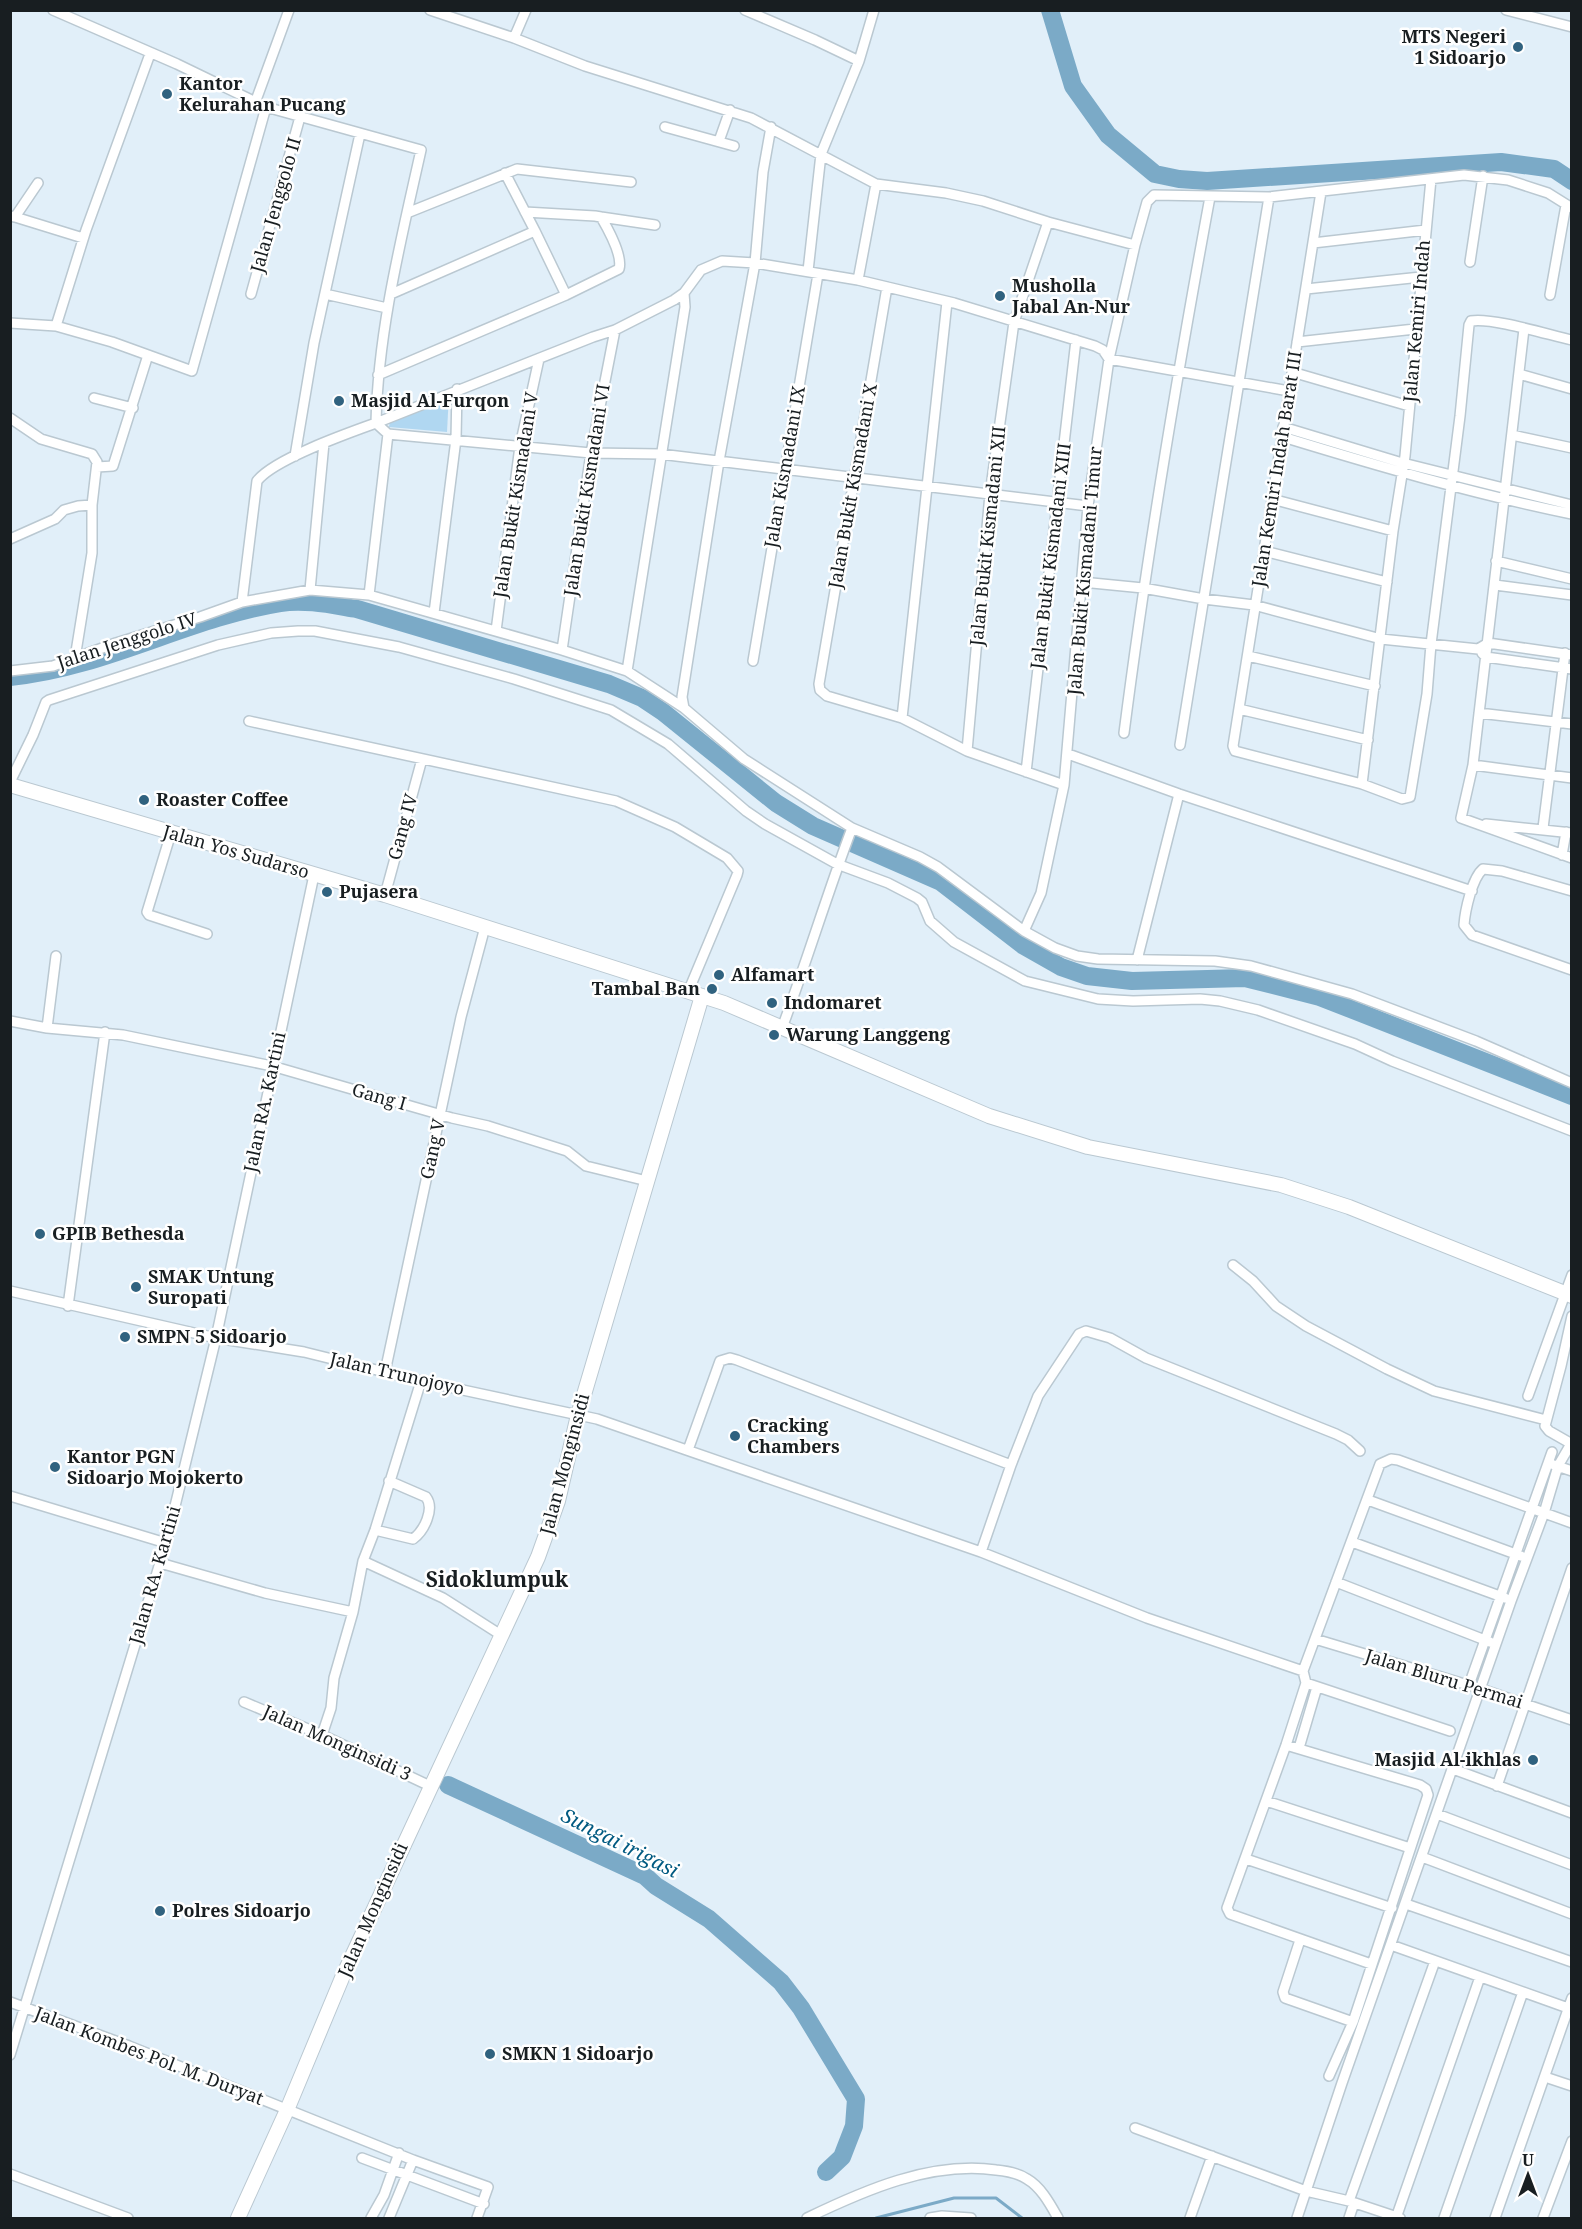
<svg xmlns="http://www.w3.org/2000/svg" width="1582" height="2229" viewBox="0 0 1582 2229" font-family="'Noto Serif',serif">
<rect width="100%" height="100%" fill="#e1eff9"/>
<path fill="#b0d7f1" d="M449 394 447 432 389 427 390 420Z"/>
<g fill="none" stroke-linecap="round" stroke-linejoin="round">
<path stroke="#7baac7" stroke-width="3" d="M876 2218 954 2198H996L1022 2218"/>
<path stroke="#7baac7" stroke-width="18" d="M1050 10 1073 86 1108 135 1155 174 1179 179 1207 181 1501 162 1554 169 1572 181
M10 677C104 668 188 618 280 603 306 599 332 605 357 609L609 684 642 698 663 712 776 803 813 826 941 882 1024 946 1061 967 1087 976 1132 981 1245 978 1320 997 1572 1096
M448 1785 645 1876 656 1886 709 1919 781 1982 801 2008 856 2099 854 2126 842 2157 826 2172"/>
<defs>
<path id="street" d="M53 10 177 64 266 107 421 150C401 240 378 331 376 423 348 433 274 459 257 481L242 602
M430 10 514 38 585 66 751 118 876 184 946 193 983 201 1048 222 1014 322 990 494 967 751
M745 10 815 40 859 61 821 154 808 271
M1506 10 1572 27
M514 38 526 10
M859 61 874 10
M255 103 289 10
M665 127 734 146
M719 141 730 110
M1321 192 1233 746 1235 751 1362 784 1402 799 1410 797 1427 694 1431 644 1460 416 1469 325 1471 321C1491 317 1549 335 1572 340
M525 212 595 216 601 217C608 229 623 256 619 269L566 295
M407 213 517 169 631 182
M10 216 15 217 38 183
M15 217 83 238
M601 217 655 225
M1048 222 1135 245 1147 202 1154 195 1269 197 1464 175 1508 180 1548 193 1572 208
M1313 243 1426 230
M1470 262 1483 176
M858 280 876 184
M887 287 819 684 820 690 827 696 902 718 967 751 1064 785
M1306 289 1421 277
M251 294 300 117
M325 294 387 308
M391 294 535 231 505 173
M1550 295 1566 205
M10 323 56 326 86 230 150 54
M56 326 112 342 192 371 266 107
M1524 329 1473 765 1461 818 1572 858
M1297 342 1415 329
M1292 372 1409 406
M1519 374 1572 389
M378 375 566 295 535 231
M94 398 133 408
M10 418 41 439 92 454 97 462 92 505V553L75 658
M376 423 593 337 615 330 674 300 684 293 701 270 722 261 755 263 858 280 954 303 1095 346 1103 350 1109 359 1289 391
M376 423 388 434 591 453 660 454 1088 506
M1283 427 1399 462 1572 505
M1512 435 1572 448
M1283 437C1378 466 1474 494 1572 514
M295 456 314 343 360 134
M97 467 113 466 148 355
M1272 499 1393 531
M10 539 55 519 64 510 78 506 92 505
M1264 551 1387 582
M1496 561 1572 579
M1082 582 1143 588 1204 599 1254 605 1381 639 1478 649 1488 643 1572 655
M1495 585 1572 595
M310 590 324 443
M369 595 388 434
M434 613 456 439 457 389
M496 631 520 446 539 359
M562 650 591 453 615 330
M1482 653 1486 657 1572 669
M1248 656 1375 686
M753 661 818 274
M10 671 53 666 116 643 200 617 242 602 310 590 369 595 562 650 627 671 684 708 744 759 852 828 920 857 938 867 1024 931 1055 948 1077 956 1098 959 1215 961 1251 966 1352 994 1476 1041 1572 1083
M627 671 685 307 684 293
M684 708 682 697 719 461 755 263 763 172 771 127
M1239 709 1368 740
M1479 713 1572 724
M902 718 947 302
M249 721 616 801 675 827 727 858 738 871 737 875 688 992
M1124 733C1147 554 1177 375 1210 197
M1180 745 1269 197
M1068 754 1179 794 1472 891
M1473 765 1572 778
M1026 772 1076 340
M10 782 33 735 46 702 49 700 218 645 271 633 298 631H315L399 647 514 679 611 710 668 744 746 811 765 824 837 864 888 883 917 898 922 902 930 921 954 942 1025 981 1098 999 1133 1001 1200 999 1220 1001 1258 1010 1355 1044 1392 1061 1572 1131
M1362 784 1393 531 1405 456 1431 179
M1486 824 1572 833
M1543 828 1565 653
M171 833 147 912 149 915 207 934
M1562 855 1566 832
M1572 891 1502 871 1483 869C1472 878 1465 911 1464 925L1472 935 1572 970
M385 895 422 759
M1024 931 1041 893 1064 785 1088 506 1109 359 1135 245
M1137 960 1179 794
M10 1021 47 1028 123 1035 272 1066 452 1118 488 1126 567 1151 586 1166 647 1181
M47 1028 56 956
M782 1028C807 961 827 894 852 828
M1233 1265 1253 1281 1276 1306 1306 1326 1387 1369 1434 1391 1546 1420
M10 1291 216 1338 304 1352 421 1381 597 1419 981 1552 1147 1618 1303 1671
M68 1306 105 1032
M385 1372 461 1017 485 927
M1528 1396 1572 1275
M1570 1443 1549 1431 1545 1426 1561 1366 1572 1316
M688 1450 720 1361 730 1358 737 1360 1011 1465 981 1552
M1011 1465 1038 1396 1079 1334 1086 1331 1110 1338 1146 1358 1336 1434 1348 1440 1360 1451
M1554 1465 1572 1471
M10 1496 166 1543
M1368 1500 1521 1556
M375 1530 413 1539C424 1531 435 1509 426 1497L389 1481
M1352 1542 1505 1598
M363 1561 443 1598 501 1635
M160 1563 265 1593 353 1612
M1336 1582 1490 1642
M1315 1639 1481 1689 1572 1720
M1306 1683 1450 1731
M1469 1685 1552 1452
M244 1702 322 1735 430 1786
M322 1735 331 1708 334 1678 353 1612 363 1561 375 1530 421 1381
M1286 1745 1420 1785 1426 1789 1428 1795 1353 2022 1329 2076
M1299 1748 1317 1687
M1453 1769 1572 1813
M1497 1786 1572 1568
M1266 1801 1410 1848
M1437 1814 1572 1865
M1422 1857 1572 1914
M1246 1859 1392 1908
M1406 1904 1572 1962
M1300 1940 1283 1992 1285 1998 1353 2022
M1391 1945 1568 2008
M1371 1964 1230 1914 1227 1908 1286 1745 1306 1683 1303 1671 1380 1464 1391 1459 1398 1460 1572 1523
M10 2002 129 2046 413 2160 488 2187 477 2218
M10 2055 166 1543 216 1338 314 875
M1545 2077 1572 2086
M1135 2128 1306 2191 1349 2201 1400 2218
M362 2158 484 2204
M10 2174 128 2218
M1349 2201 1435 1961
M371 2218 384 2195 399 2153
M389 2218 413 2160
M807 2218C865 2190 931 2161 996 2170 1007 2171 1018 2173 1027 2179 1041 2187 1050 2204 1058 2218
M930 2218 942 2216 971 2218
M1190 2218 1212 2156
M1297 2218 1342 2083 1511 1601 1544 1513 1558 1466 1572 1442
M1349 2218 1354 2203
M1396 2218 1480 1977
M1444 2218 1523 1992
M1495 2218 1572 1998
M1543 2218 1572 2141"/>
<path id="secondary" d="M10 785 385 895 724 1003 989 1116 1088 1147 1281 1185 1349 1207 1572 1296
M238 2218 287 2110 342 1978 538 1557 558 1501 578 1415 702 996"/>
</defs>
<use href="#street" stroke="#bac8d1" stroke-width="12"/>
<use href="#secondary" stroke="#bac8d1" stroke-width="16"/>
<use href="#street" stroke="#fff" stroke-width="9"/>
<use href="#secondary" stroke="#fff" stroke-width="14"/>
</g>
<g fill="#30627f" stroke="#fff" stroke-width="2">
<circle cx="1518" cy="47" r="6"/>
<circle cx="167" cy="94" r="6"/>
<circle cx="1000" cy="296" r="6"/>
<circle cx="339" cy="401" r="6"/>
<circle cx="144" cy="800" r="6"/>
<circle cx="327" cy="892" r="6"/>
<circle cx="719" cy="975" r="6"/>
<circle cx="712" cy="989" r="6"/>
<circle cx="772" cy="1003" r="6"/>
<circle cx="774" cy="1035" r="6"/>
<circle cx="40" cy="1234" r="6"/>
<circle cx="136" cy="1287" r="6"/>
<circle cx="125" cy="1337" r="6"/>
<circle cx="735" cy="1436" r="6"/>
<circle cx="55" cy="1467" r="6"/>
<circle cx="1533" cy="1760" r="6"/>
<circle cx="160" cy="1911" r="6"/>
<circle cx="490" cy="2054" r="6"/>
</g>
<g text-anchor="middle" stroke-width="5" stroke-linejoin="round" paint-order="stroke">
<g font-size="18" font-weight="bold" fill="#181e21" stroke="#fff" text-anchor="start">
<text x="1506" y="43" text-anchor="end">MTS Negeri<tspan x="1506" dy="21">1 Sidoarjo</tspan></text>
<text x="179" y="90">Kantor<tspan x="179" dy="21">Kelurahan Pucang</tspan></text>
<text x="1012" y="292">Musholla<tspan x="1012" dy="21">Jabal An-Nur</tspan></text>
<text x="351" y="407">Masjid Al-Furqon</text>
<text x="156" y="806">Roaster Coffee</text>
<text x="339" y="898">Pujasera</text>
<text x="731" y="981">Alfamart</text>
<text x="700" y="995" text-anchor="end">Tambal Ban</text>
<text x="784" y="1009">Indomaret</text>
<text x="786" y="1041">Warung Langgeng</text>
<text x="52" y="1240">GPIB Bethesda</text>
<text x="148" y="1283">SMAK Untung<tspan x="148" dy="21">Suropati</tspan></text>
<text x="137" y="1343">SMPN 5 Sidoarjo</text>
<text x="747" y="1432">Cracking<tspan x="747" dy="21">Chambers</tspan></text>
<text x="67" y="1463">Kantor PGN<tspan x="67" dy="21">Sidoarjo Mojokerto</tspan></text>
<text x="1521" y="1766" text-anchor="end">Masjid Al-ikhlas</text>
<text x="172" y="1917">Polres Sidoarjo</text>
<text x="502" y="2060">SMKN 1 Sidoarjo</text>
</g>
<g font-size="18" fill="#181e21" stroke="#fff">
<text transform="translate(276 205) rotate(-74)" y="6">Jalan Jenggolo II</text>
<text transform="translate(1417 321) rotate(-85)" y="6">Jalan Kemiri Indah</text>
<text transform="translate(785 467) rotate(-80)" y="6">Jalan Kismadani IX</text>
<text transform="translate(1277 469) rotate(-81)" y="6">Jalan Kemiri Indah Barat III</text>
<text transform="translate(853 486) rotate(-80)" y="6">Jalan Bukit Kismadani X</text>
<text transform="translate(587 490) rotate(-81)" y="6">Jalan Bukit Kismadani VI</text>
<text transform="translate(516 495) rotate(-81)" y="6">Jalan Bukit Kismadani V</text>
<text transform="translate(988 536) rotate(-84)" y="6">Jalan Bukit Kismadani XII</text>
<text transform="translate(1051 556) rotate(-83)" y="6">Jalan Bukit Kismadani XIII</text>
<text transform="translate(1085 571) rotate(-85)" y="6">Jalan Bukit Kismadani Timur</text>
<text transform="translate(127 641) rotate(-18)" y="6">Jalan Jenggolo IV</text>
<text transform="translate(403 827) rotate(-75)" y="6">Gang IV</text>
<text transform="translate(236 852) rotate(16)" y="6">Jalan Yos Sudarso</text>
<text transform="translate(379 1097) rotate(16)" y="6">Gang I</text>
<text transform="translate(265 1102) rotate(-78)" y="6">Jalan RA. Kartini</text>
<text transform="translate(433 1149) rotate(-78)" y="6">Gang V</text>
<text transform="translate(397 1374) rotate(13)" y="6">Jalan Trunojoyo</text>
<text transform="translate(565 1464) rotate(-75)" y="6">Jalan Monginsidi</text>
<text transform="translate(155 1575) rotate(-74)" y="6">Jalan RA. Kartini</text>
<text transform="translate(1444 1679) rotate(17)" y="6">Jalan Bluru Permai</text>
<text transform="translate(337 1743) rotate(24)" y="6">Jalan Monginsidi 3</text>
<text transform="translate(373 1910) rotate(-66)" y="6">Jalan Monginsidi</text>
<text transform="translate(149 2056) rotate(21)" y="6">Jalan Kombes Pol. M. Duryat</text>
</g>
<g font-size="20" font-style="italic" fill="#015a81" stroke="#fff">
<text transform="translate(620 1843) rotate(27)" y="7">Sungai irigasi</text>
</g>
<g font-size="21" font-weight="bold" fill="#181e21" stroke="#fff">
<text x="497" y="1587">Sidoklumpuk</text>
</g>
</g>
<rect width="1582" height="2229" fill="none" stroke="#181e21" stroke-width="24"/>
<g transform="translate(1528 2175)" stroke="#ffffff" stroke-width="4.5" paint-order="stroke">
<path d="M0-4.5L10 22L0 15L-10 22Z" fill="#181e21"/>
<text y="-9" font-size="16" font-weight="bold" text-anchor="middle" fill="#181e21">U</text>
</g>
</svg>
